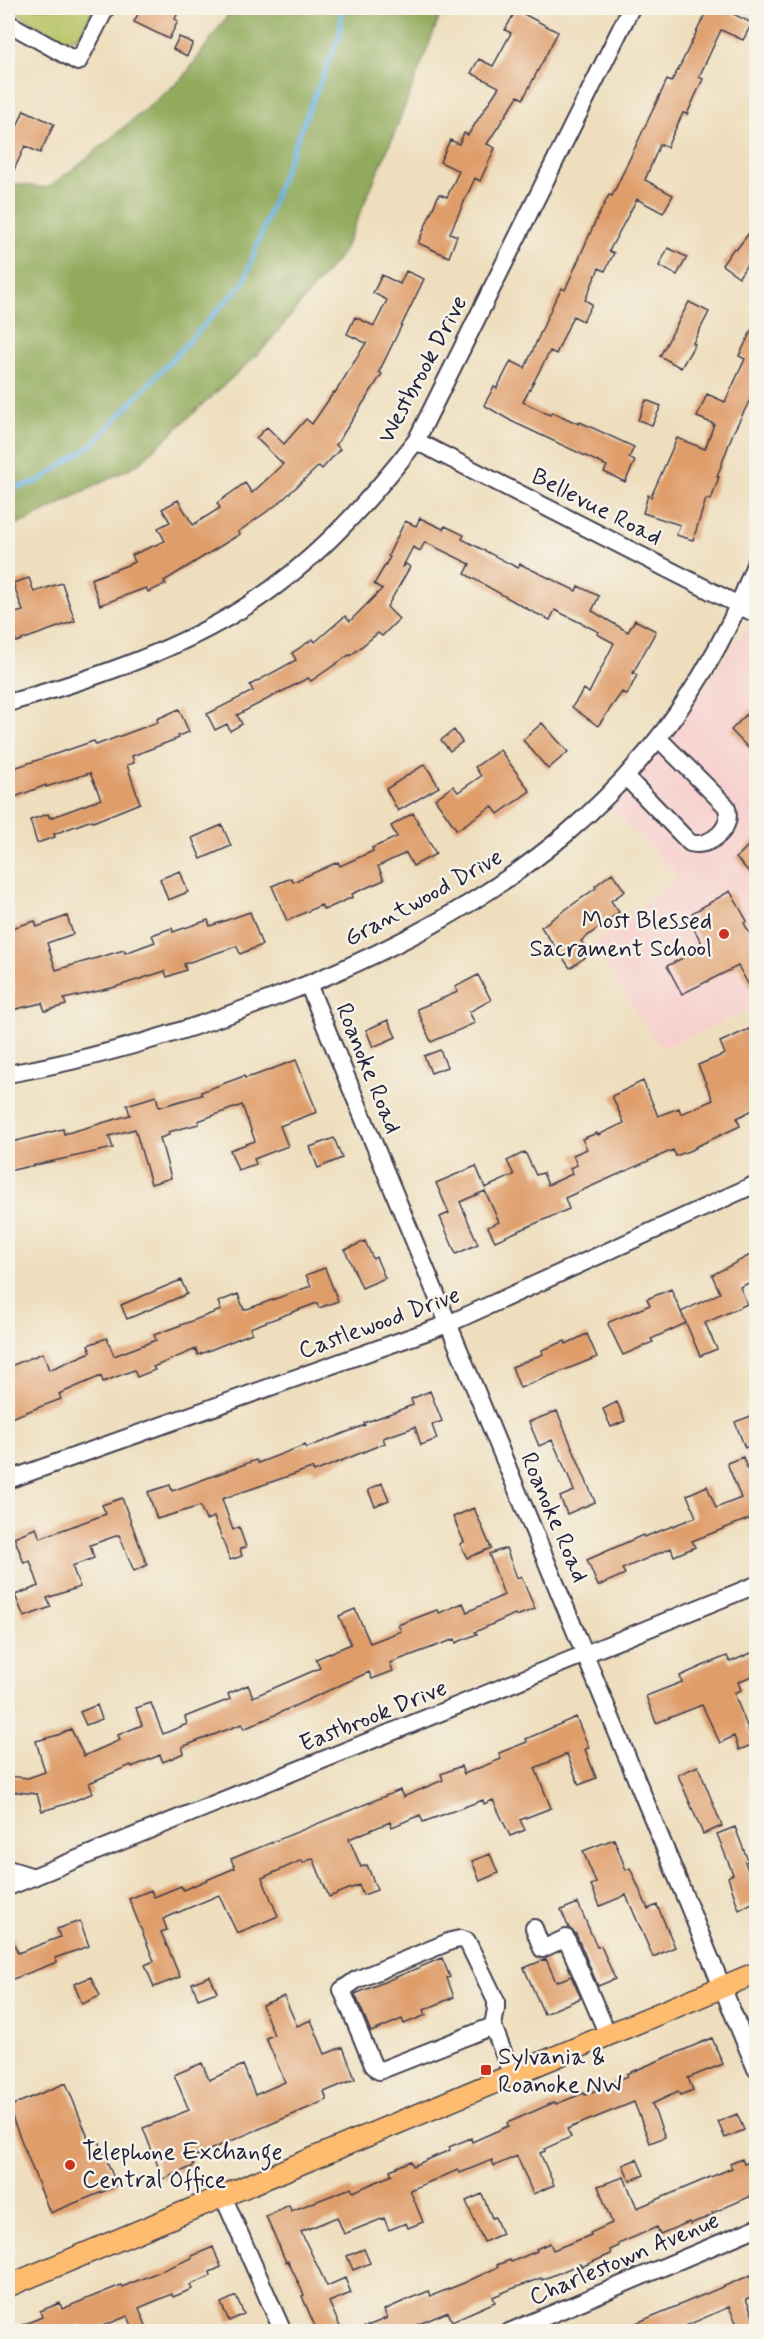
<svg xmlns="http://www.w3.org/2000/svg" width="764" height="2339" viewBox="0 0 764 2339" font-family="Mynerve,sans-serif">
<rect width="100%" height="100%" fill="#f7f3e8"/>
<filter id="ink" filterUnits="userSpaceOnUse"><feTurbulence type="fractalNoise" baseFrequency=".0167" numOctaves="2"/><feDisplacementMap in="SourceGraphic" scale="12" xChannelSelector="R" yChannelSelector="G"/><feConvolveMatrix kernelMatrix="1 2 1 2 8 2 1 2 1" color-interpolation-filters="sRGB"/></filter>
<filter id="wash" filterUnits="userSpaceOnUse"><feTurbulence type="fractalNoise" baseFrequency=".008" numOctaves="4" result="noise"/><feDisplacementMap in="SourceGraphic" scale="24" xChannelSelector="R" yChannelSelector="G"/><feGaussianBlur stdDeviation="1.35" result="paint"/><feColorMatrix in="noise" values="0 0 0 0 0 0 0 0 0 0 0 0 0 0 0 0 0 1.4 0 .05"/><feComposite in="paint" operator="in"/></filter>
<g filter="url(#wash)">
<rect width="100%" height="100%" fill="#eedebd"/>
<path fill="#f7d0ce" d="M748 625 756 631V1025L748 1010 661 1048 592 946 679 877 613 810Z"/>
<path fill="#b7c466" stroke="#6c7350" stroke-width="1.5" d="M16 8H94L79 36 62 40 22 16Z"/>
<path fill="#91aa5b" stroke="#5a664b" stroke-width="1.5" d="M233 8H443L392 139 343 252 262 350 138 464 28 520 8 527V183L47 188 79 165 184 77Z"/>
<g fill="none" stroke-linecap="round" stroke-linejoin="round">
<path stroke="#6ab3e2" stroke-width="5" d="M8 490 37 482 93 444 244 282 284 171 340 34 342 8"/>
</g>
<g id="blocks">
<path fill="#df9d6b" d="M141 8H180L175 19 178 21 169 39 134 22Z
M708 8H736L733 14 752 23 743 40 721 30 699 77 703 79 687 114 683 113 667 147 660 144 645 180 673 195 663 213 637 199 609 251 614 253 605 271 599 268 585 300 592 304 583 321 573 316 556 354 550 351 523 402 550 415 552 412 579 424 580 422 634 447 629 458 635 461 625 482 604 472 607 466 511 421 484 405 494 387 497 388 511 361 525 368 554 302 562 288 565 290 596 220 609 195 612 196 667 80 671 82 679 68Z
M516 10 558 32 523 99 518 96 487 144 495 148 480 181 475 178 450 233 457 236 449 257 418 243 439 194 447 197 459 171 440 162 450 140 459 144 464 133 468 135 499 87 471 73 479 59 493 66 511 33 505 30Z
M179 37 193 43 187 56 173 49Z
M24 110 54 124 40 153 25 146 8 183V126L16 129Z
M756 224V251L739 277 722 265 734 248 736 250Z
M668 248 687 257 677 275 659 266Z
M406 271 424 279 379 372 382 374 336 445 340 449 322 469 319 466 279 503 238 532 240 534 164 581 166 584 148 592 146 588 100 605 91 579 135 562 132 555 165 541 158 528 170 522 162 509 178 500 193 525 220 508 217 503 245 483 252 493 283 464 256 438 267 427 284 444 306 419 312 424 334 392 335 393 366 343 347 334 355 317 374 326 387 300 373 293 382 275 400 284Z
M689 302 709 312 693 343 695 344 681 368 660 356Z
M756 321V403L750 400 733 433 717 477H719L711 500 706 499 693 540 676 535 680 525 643 513 648 495 651 497 677 438 705 449 714 424 697 417 707 394 725 402 745 359 739 356Z
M646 400 661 406 652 425 638 420Z
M420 518 443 529 445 526 464 535 462 539 518 568 520 564 576 591 578 586 599 596 592 611 628 632 635 620 656 631 633 673 637 675 627 695 622 692 598 726 572 707 584 689 589 693 614 643 597 634 599 632 555 610 550 620 531 611 465 574 470 564 425 542 420 551 413 547 402 568 406 564 410 567 387 607 399 619 382 636 378 633 350 656 349 655 311 681 308 678 237 715 242 724 230 731 227 724 215 730 207 714 253 691 250 685 296 660 292 653 313 639 315 642 345 616 350 621 382 589 374 584 390 557 388 556 405 521 416 526Z
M29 578 34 592 62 583 75 621 16 642 8 615 23 611 13 583Z
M756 705V756L731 730Z
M179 709 189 732 178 736 179 738 132 756 134 763 127 765 140 803 93 822 92 820 54 834 55 837 37 843 30 820 48 814 50 818 101 799 90 773 46 787V785L15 797 8 776V770L94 741 96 745 158 722 157 719Z
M542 723 568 752 548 769 523 740Z
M454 730 462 742 450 751 441 740Z
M500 750 530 791 498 814 492 806 457 830 435 799 453 786 458 792 481 776 475 767Z
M425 764 439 787 398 811 386 789Z
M413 813 436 854 413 866 406 853 378 866 384 880 352 894 353 897 324 910 321 905 287 921 272 886 291 878 293 882 338 862 340 866 373 851 372 848 397 837 391 826Z
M222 825 231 846 201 859 192 838Z
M756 838V879L736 858Z
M180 871 188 892 168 900 160 879Z
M612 873 625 891 611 901 619 912 581 941 590 954 570 968 541 927 596 888 595 886Z
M730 891 747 921 744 923 756 945V998L738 966 682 994 667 966 704 947 690 922 695 919 692 913Z
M250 912 262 945 240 954 237 946 184 964 186 970 167 977 165 971 112 988 64 999 66 1005 45 1011 42 1003 12 1010 8 989 15 988 8 955V929L35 921 37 927 67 916 73 934 47 943 56 970 124 950 125 953 155 942 152 935 172 928 173 932 208 920 210 926Z
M478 975 491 1000 469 1012 475 1023 431 1042 417 1009 458 992 455 987Z
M388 1020 396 1037 373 1047 366 1030Z
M756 1026V1108L737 1118 740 1126 695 1147 696 1148 676 1156 673 1150 565 1198 569 1209 495 1241 488 1227 499 1222 485 1191 460 1202 478 1244 456 1254 440 1217 449 1213 436 1183 476 1166 485 1188 514 1175 507 1161 525 1152 536 1175 543 1173 548 1185 572 1174 570 1168 577 1165 573 1155 587 1149 582 1139 597 1133 598 1135 624 1123 612 1096 643 1081 658 1116 679 1108 681 1114 713 1100 698 1065 725 1054 720 1042Z
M440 1050 447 1067 431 1073 424 1056Z
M296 1060 317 1112 280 1126 288 1146 254 1159 256 1164 238 1170 230 1150 255 1141 242 1105 198 1121 199 1124 168 1132 169 1135 160 1138 171 1178 151 1184 135 1129 109 1136 113 1148 8 1171V1143L63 1129 64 1134 130 1115 127 1105 156 1096 159 1107 202 1095 201 1092 244 1076 245 1078 256 1075Z
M334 1138 342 1158 318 1168 310 1147Z
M365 1241 373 1259 376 1257 385 1278 362 1288 345 1250Z
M756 1252V1280L740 1287 747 1304 705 1323 717 1349 700 1356 686 1323 651 1339 653 1342 623 1355 608 1324 609 1322 650 1305 647 1299 671 1289 686 1323 681 1312 720 1293 712 1275Z
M325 1268 338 1301 319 1308 317 1303 250 1328 252 1333 198 1355 196 1349 153 1367 155 1370 137 1377 134 1370 103 1382 101 1376 59 1394 61 1399 8 1419V1367L43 1353 49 1370 91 1352 88 1345 107 1338 114 1356 156 1340 154 1335 221 1310 218 1302 238 1294 244 1310 311 1286 306 1275Z
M181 1280 187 1294 127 1319 121 1305Z
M587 1334 597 1357 520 1388 512 1367 543 1354 542 1350 565 1341 566 1344Z
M430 1391 442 1421 432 1425 437 1439 421 1445 415 1427 383 1438 385 1443 314 1472 312 1468 222 1499 233 1530 239 1527 246 1547 240 1549 242 1556 230 1560 214 1517 206 1520 200 1506 157 1519 148 1492 170 1485 172 1491 256 1460 258 1463 305 1445 306 1448 365 1425 364 1423 413 1405 411 1399Z
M617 1402 625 1421 611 1427 603 1409Z
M557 1411 595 1502 567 1514 560 1497 574 1491 568 1475 552 1440 539 1446 529 1422Z
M756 1414V1443L745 1448 735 1422Z
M743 1457 751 1479 756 1476V1516L692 1541 695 1547 674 1556 671 1548 622 1569 625 1574 598 1586 587 1560 643 1535 644 1537 696 1517 687 1495 707 1486 716 1508 741 1498 727 1463Z
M382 1483 389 1500 375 1506 368 1490Z
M122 1498 147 1565 134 1571 119 1535 90 1545 94 1558 72 1566 80 1587 47 1598 51 1607 24 1617 15 1595 39 1586 30 1561 24 1563 14 1537 36 1528 40 1538 106 1514 102 1505Z
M474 1508 491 1548 467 1558 460 1544 464 1542 453 1517Z
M506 1548 517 1578 521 1576 535 1609 516 1616 515 1614 475 1632 477 1634 456 1643 455 1639 390 1663 393 1671 372 1679 369 1672 244 1729 242 1724 182 1747 184 1753 163 1762 160 1755 132 1767 131 1765 89 1783 93 1793 66 1804 42 1811 37 1794 8 1791V1776L28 1778 45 1772 36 1741 58 1735 71 1729 84 1756 120 1740 118 1735 142 1725 136 1708 151 1703 163 1734 187 1724 185 1717 230 1699 228 1694 248 1685 253 1697 320 1668 316 1659 351 1644 339 1616 355 1609 370 1643 401 1631 398 1625 437 1610 439 1613 463 1603 467 1612 504 1595 489 1554Z
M756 1651V1674L738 1682 741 1690 734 1693 754 1744 739 1750 734 1736 720 1743 702 1705 656 1723 646 1696 682 1682 680 1676 707 1664 727 1656 730 1662Z
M97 1705 102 1719 86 1725 80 1712Z
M576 1717 589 1748 585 1749 596 1778 579 1785 567 1754 535 1768 551 1808 520 1820 525 1830 510 1836 493 1800 484 1804 483 1800 423 1822 420 1815 392 1827 390 1822 349 1839 361 1867 367 1865 377 1890 363 1895 359 1885 329 1897 313 1858 303 1863 302 1860 262 1878 278 1916 262 1923 237 1933 219 1895 163 1919 167 1930 161 1932 180 1977 154 1987 145 1965 154 1961 129 1899 151 1890 154 1897 181 1886 183 1890 235 1868 231 1859 400 1790 403 1797 443 1780 441 1774 461 1766 464 1774 501 1759 499 1753 527 1742 526 1739Z
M698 1766 722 1826 703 1834 678 1775Z
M735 1827 748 1861 745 1862 756 1891V1901L739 1910 728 1877 733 1874 717 1834Z
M614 1839 626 1870 630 1868 648 1909 657 1905 675 1947 653 1957 626 1895 600 1906 591 1885 596 1883 583 1851Z
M490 1854 498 1873 480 1881 472 1861Z
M578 1903 597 1947 601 1946 615 1979 598 1986 576 1934 569 1928 561 1910Z
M80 1921 89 1946 55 1958 57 1962 8 1981V1928L18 1953 60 1937 57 1929Z
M442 1958 450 1977 447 1978 454 1997 424 2010 426 2015 404 2024 402 2019 371 2032 355 1994Z
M546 1959 556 1982 571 1976 581 1998 544 2014 524 1968Z
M210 1976 217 1992 198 1999 192 1983Z
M91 1977 100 1996 82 2004 74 1984Z
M284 1996 297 2026 311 2020 325 2054 343 2047 355 2079 324 2092 327 2100 191 2158 194 2166 163 2179 143 2128 189 2110 174 2075 202 2063 209 2080 243 2065 255 2095 285 2082 266 2038 274 2035 262 2005Z
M712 2038 723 2064 688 2078 693 2090 680 2095 678 2092 652 2104 665 2137 650 2143 634 2102 567 2129 571 2137 544 2149 545 2151 540 2153 554 2185 533 2194 517 2156 494 2166 492 2160 460 2173 458 2170 410 2190 423 2222 408 2228 406 2223 389 2230 384 2218 344 2234 337 2217 301 2232 327 2286 345 2278 351 2293 329 2302 342 2331H317L302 2296 304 2295 288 2261 286 2262 266 2216 289 2205 291 2211 351 2188 353 2192 392 2175 390 2170 411 2161 413 2166 450 2150 449 2147 471 2138 472 2142 508 2126 507 2123 555 2102 556 2104 584 2093 585 2095 628 2076 627 2074Z
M66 2083 91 2145 99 2141 117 2186 50 2213 8 2107Z
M737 2114 744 2130 725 2138 718 2122Z
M637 2159 644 2175 630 2181 623 2165Z
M742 2159 744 2164 752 2161 756 2172V2194L712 2213 713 2215 690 2224 689 2222 660 2234 657 2227 618 2244 619 2246 610 2250 611 2254 597 2260 581 2267 580 2264 542 2280 541 2278 509 2290 493 2297 495 2302 452 2321 448 2312 402 2331H355L387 2318 384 2310 411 2298 429 2291 431 2296 464 2283 498 2267 497 2265 510 2260 511 2262 537 2251 536 2249 550 2243 553 2250 591 2235 590 2233 612 2223 598 2186 624 2177 637 2208 732 2168 730 2164Z
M482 2194 492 2218 495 2217 502 2234 484 2242 466 2201Z
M213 2247 221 2267 210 2272 211 2276 190 2285 192 2289 173 2297 172 2294 139 2308 148 2331H134L128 2316 90 2331H84L81 2325 64 2331H8L42 2317 40 2311 60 2303 62 2309 121 2285 122 2287 192 2258V2256Z
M364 2249 370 2263 353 2270 347 2256Z
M756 2273V2295L746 2299 756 2323V2331H740L729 2307 683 2327 685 2331H617Z
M236 2296 244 2314 229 2321 221 2303Z"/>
</g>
</g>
<g filter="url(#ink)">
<use href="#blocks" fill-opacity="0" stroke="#413e4e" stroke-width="1.5"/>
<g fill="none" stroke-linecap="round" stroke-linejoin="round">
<defs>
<path id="minor" d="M8 23 78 62 106 8
M416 441 756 614
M8 703C82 682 165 655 232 615 306 572 364 508 416 441L631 8
M626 777 690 843C710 849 735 827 726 806L659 739
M308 984 756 2069
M8 1074C98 1058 188 1031 273 998 496 912 670 792 756 562
M8 1480 448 1324 756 1184
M8 1869 34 1877
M8 1887 756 1585
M534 1928 542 1949 566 1938 608 2035
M493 2026 379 2071 373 2065 342 1990 356 1980 451 1941 460 1939 467 1941 496 2001V2009L493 2026 512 2075
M223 2196 283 2332
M509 2332 756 2228"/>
<path id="major" d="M8 2286 756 1973"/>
</defs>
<use href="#minor" stroke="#413e4e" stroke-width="20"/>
<use href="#major" stroke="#413e4e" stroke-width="24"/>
<use href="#minor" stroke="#fff" stroke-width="16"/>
<use href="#major" stroke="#febc70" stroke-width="21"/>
</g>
</g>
<g fill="#c8321e" stroke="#f7f3e8" stroke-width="2">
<circle cx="724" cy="934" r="6"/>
<rect x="480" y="2064" width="12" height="12" rx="3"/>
<circle cx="70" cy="2165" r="6"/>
</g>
<g text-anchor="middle" stroke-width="5" stroke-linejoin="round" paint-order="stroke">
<g font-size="24" fill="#22223b" stroke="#f7f3e8">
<text transform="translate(422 369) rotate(-62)" y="8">Westbrook Drive</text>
<text transform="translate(597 506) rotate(27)" y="8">Bellevue Road</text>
<text transform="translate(423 897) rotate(-29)" y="8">Grantwood Drive</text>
<text transform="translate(369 1068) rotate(68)" y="8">Roanoke Road</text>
<text transform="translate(379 1322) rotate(-20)" y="8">Castlewood Drive</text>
<text transform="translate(555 1517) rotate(67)" y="8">Roanoke Road</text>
<text transform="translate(373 1715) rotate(-22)" y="8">Eastbrook Drive</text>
<text transform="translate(624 2258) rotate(-23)" y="8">Charlestown Avenue</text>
</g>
<g font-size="24" fill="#22223b" stroke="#f7f3e8" text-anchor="start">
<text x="712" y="928" text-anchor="end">Most Blessed<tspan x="712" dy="28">Sacrament School</tspan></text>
<text x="498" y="2064">Sylvania &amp;<tspan x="498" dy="28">Roanoke NW</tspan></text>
<text x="82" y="2159">Telephone Exchange<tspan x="82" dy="28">Central Office</tspan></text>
</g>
</g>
<rect width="764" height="2339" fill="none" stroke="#f7f3e8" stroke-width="30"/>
</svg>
